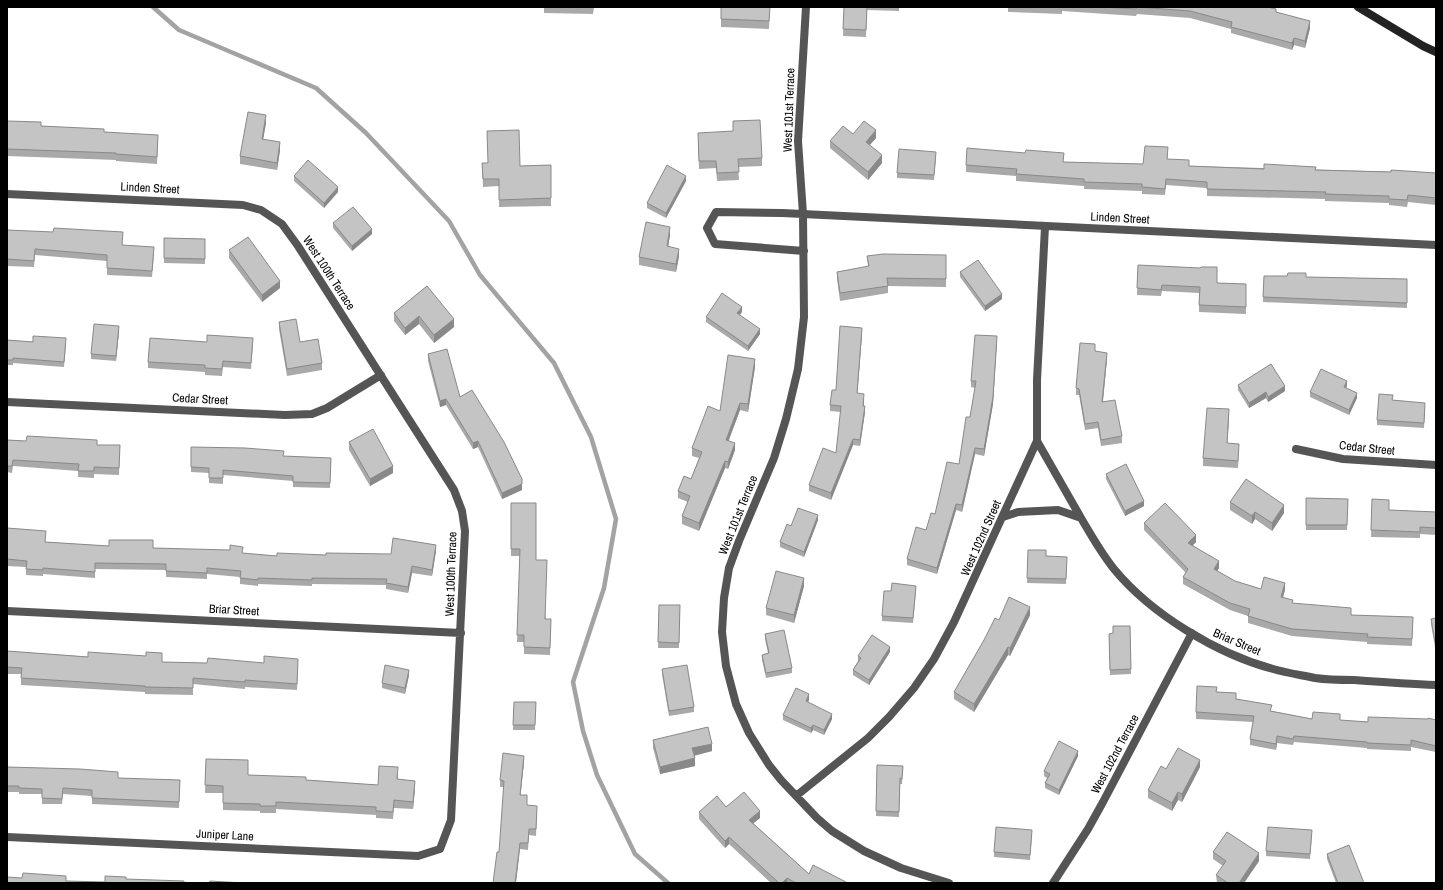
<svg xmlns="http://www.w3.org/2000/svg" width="1443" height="890" viewBox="0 0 1443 890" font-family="'Archivo Narrow',sans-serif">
<rect width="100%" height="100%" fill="#fff"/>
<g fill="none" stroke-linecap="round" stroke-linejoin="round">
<path stroke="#a3a3a3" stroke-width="4.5" d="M153 7 179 30 316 88 366 133 449 221 480 275 554 363 591 437 616 519 604 588 573 682 583 731 597 775 635 854 668 883"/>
<path stroke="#555" stroke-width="8" d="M806 7 798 141 803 214 804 317 798 369 786 419 774 458 739 541 729 568 724 598 722 632 726 666 736 704 749 733 769 765 781 780 817 818 832 831 864 851 901 868 949 883
M7 194 243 205 261 210 282 224 298 246 454 490 462 511 465 531 451 820 440 849 418 856 7 837
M804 251 715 244 707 228 716 212 782 213 1436 245
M7 402 285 415 312 414 327 408 381 375
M1037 441 1081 518
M1296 449 1343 459 1436 465
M1003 517 1018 512 1058 510 1081 518C1091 535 1101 553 1114 569 1151 614 1217 654 1273 669 1287 673 1301 675 1315 678 1328 680 1341 680 1354 680 1381 682 1409 684 1436 685
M7 611 461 633
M796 796 868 738 889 717 914 688 934 659 954 622 1037 441V380L1045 227
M1053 883 1088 829 1103 802 1192 633"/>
<path stroke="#222" stroke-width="8" d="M1358 7 1423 46 1436 52"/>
</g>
<path fill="#a9a9a9" d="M544 7H594L593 14 544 13Z
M721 7H770L769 29 721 27Z
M844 7H899V11L867 10 866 37 843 36Z
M1008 7H1268L1276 12 1310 28 1305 48 1294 45 1292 50 1231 33V29L1190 18 1137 14 1136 16 1062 11V14L1008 12Z
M7 121 41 126 104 132 158 142 157 164 116 161V160L7 156Z
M733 121 762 158V166L738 167 739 180 717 181 716 168 699 169 698 140 733 131Z
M266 123 263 139 280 150 277 170 240 164V156Z
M853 134 876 138 870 145 882 163 868 180 830 148V141Z
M1168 154 1167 159 1189 166 1436 173V205L1408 202 1407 207 1389 205V203L1325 201V199L1207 196V188L1166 185 1165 195 1142 194V191L1084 189V186L1016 181V176L966 172V165L1064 162 1143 164Z
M936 157 934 180 897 178V173Z
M482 163 520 166 551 165V206L499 207V186L483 187Z
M294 176 338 192 324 208 294 181Z
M686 181 666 218 647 208V203Z
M333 223 372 234 352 251 333 228Z
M7 230 123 245 154 254 152 277 107 275V261L35 255 34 267 7 266Z
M670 235 668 246 679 256 676 272 639 265V257Z
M164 238 205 239V264L164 263Z
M229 250 280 288 262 302 229 258Z
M946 255V287L888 286V293L840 301 837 279V272L868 267 867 256Z
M1138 265 1217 283 1246 284V314L1199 312V293L1162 291 1161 296 1137 295Z
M960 272 1002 299 985 311 960 277Z
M1264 276 1306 277 1407 279V308L1263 302Z
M427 286 454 327 434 343 419 324 405 335 394 321V313Z
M742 312 740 315 760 334 748 351 706 322V317Z
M279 322 322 363V370L287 376 279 329Z
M119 331 116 361 91 359V354Z
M862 334 857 393 864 400V406L865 412 860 446 853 445 831 500 809 491V485L836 453 841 412 830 411V405L836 390Z
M7 340 66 344 64 367 13 363V365H7Z
M997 343 993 404 984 456 975 454 962 512 956 510 937 574 907 565V559L926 530 935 514 959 464 970 417 975 388 971 387V381Z
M253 344 251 369 223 367 222 376 205 375V372L148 368V362Z
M1095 352 1107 359 1103 402 1122 436V443L1101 446 1098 428 1085 430 1079 395H1076V388Z
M428 354 460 397 522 490 502 499 478 447 473 449 446 405 440 407 428 361Z
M755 367 748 412 740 410 729 440 735 450 728 469 725 468 699 531 682 524V516L688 502 678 498V491L691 479 699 458 692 456V448L720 411Z
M1238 385 1285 391 1268 402 1266 398 1249 408 1238 390Z
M1347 386 1346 388 1357 398 1349 415 1310 397V392Z
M1393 401 1425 408 1424 428 1377 425V420Z
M1229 417 1227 443 1239 451 1238 468 1203 466V458Z
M7 440 97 445H120L119 475 94 474V478L78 477V471L13 466 12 473 7 472Z
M349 442 393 473 370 486 349 450Z
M191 447 284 456 331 458 330 488 293 487V481L223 475V484L209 483V473L191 472Z
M1106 474 1144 506 1125 516 1106 479Z
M1306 498 1348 499 1347 530H1306Z
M1372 499 1389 510 1436 512V535L1420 534V538L1371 537Z
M1230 502 1284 513 1272 531 1255 519 1252 524 1230 510Z
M511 503 536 560 546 619H551L550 655 524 654V642H517L520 556H511Z
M818 520 804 557 780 547V542L791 526Z
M1144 523 1196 542 1193 545 1219 568 1217 571 1235 581 1261 589 1285 590 1283 597 1293 604 1351 615 1413 617 1412 646 1367 644V642L1292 636 1248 623V616L1230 610 1183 584V577L1186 573 1144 530Z
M7 528 46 542 109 546 153 548 243 553 277 556 391 554 436 551 432 576 412 573 408 593 386 589V585L312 584V586L258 584V586L240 584V577L207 574V579L166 577V570L95 569V578L43 574V576L26 575V567L7 566Z
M1028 550 1046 556 1067 557 1066 584 1027 583Z
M804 586 794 623 766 615V608Z
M891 591H916L913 623 882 621V616Z
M659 605H680L679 648H658Z
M1030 615 1010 656 1008 655 974 712 954 699V692L984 640 999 620Z
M1436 618V647H1435L1431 624V619Z
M1130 626 1131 674 1110 675 1109 634 1113 633Z
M765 634 792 668V673L766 678 762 660V655L768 653 765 639Z
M7 651 162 662 298 665 297 690 245 687V689L193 684V695L145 694V692L21 685V674H7Z
M890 652 869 685 853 675V670L858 661V656Z
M662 669 694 707V712L669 716 662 674Z
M409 675 405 694 382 688V683Z
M1217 692 1272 711 1312 719 1368 722 1436 720V752L1411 747V751L1367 749V748L1294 742 1293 745 1277 743 1276 750 1250 745V739L1253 722 1196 719V712Z
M809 700 808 702 832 719 824 735 813 730 811 733 783 720V715Z
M514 702H536L535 730H513Z
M653 740 712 751 694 756 695 766 660 774 653 748Z
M1078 756 1059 795 1045 788V783L1047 778 1044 776V771Z
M206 759 248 775 306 780 378 785 398 774V779L415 788 413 809 394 808 393 819 376 818V815L276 809V813H260V811L223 810V793H205Z
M524 762 520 795 527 805 537 812 536 836 529 835 528 850 520 849 503 787H500V780Z
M877 765 903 766 902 784H900L899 817 876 816Z
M7 767 118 778 180 780 179 808 92 804V796L63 794 62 804H42V794H19V792H7Z
M1200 767 1182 802 1178 800 1172 811 1148 798V790Z
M726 807 760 818 753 823 809 874 846 883H771L729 844 725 848 699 819V812Z
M1312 835 1310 859 1266 856V851Z
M1032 836 1030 860 994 857V852Z
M1213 852 1259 861 1244 883H1217L1216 875 1223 866 1213 859Z
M1327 854 1364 883H1336L1327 859Z"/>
<path fill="#898989" d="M1310 21V28L1305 48V41Z
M1294 38V45L1292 50V43Z
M266 115V123L262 146V139Z
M876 130V138L866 149V142Z
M280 142V150L277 170V163Z
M882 155V163L868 180V172Z
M686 176V181L666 218V213Z
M338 187V192L324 208V203Z
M670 227V235L667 254V246Z
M372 229V234L352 251V246Z
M679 249V256L676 272V264Z
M280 281V288L262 302V295Z
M1002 294V299L985 311V306Z
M742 307V312L737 318V313Z
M419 316V324L405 335V328Z
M454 319V327L434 343V335Z
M119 326V331L116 361V356Z
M862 328V334L857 399V393Z
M760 329V334L748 351V346Z
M997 336 993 404 984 456V449Z
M1107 353V359L1102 408V402Z
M755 359V367L748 412V404Z
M1347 381V386L1344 392V387Z
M1285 386V391L1268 402V397Z
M1266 392V398L1249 408V403Z
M1357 393V398L1349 415V410Z
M446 399V405L440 407V401Z
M740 403V410L726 447V440Z
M865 406V412L860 446V440Z
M1229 409V417L1227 450V443Z
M853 439V445L831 500V493Z
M478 441V447L473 449V443Z
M735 443V450L728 469V462Z
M975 448V454L962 512V505Z
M725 461V468L699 531V523Z
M393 466V473L370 486V479Z
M522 484V490L502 499V493Z
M1144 501V506L1125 516V511Z
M956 504V510L937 574V568Z
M1284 505V513L1272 531V523Z
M1255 512V519L1252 524V516Z
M818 515V520L804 557V552Z
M1196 535V542L1188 550V543Z
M436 545V551L432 576V570Z
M1219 561V568L1214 577V569Z
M412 566V573L408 593V587Z
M804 578V586L794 623V615Z
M1285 583V590L1281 604V597Z
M1030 607V615L1010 656V648Z
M890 647V652L869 685V680Z
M1008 647V655L974 712V704Z
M409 670V675L405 694V688Z
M809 694V700L806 706V701Z
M832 714V719L824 735V730Z
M813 725V730L811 733V728Z
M1277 736V743L1276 750V744Z
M712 744V751L692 756V748Z
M1078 751V756L1059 795V790Z
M524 756V762L520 801V795Z
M695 758V766L660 774V767Z
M1200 760V767L1182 802V794Z
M415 781V788L413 809V802Z
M1178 792V800L1172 811V803Z
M760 811V818L749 827V820Z
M729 837V844L725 848V841Z
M520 843V849L516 883H515Z
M1259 853V861L1244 883H1239Z
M787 878V883H782Z"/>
<path fill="#c4c4c4" stroke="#898989" d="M721 7H770L769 21 721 19Z
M844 7H867L866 30 843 29Z
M1103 7H1137L1136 9Z
M1138 7H1268L1276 9V12L1310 21 1305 41 1294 38 1292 43 1231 27 1232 22 1190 11Z
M248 112 266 115 262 139 280 142 277 163 240 156Z
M760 120 762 158 738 159 739 172 717 173 716 161H699L698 133 733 131V121Z
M7 121 41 122V126L104 129V132L158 135 157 157 116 154V153L7 149Z
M864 121 876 130 866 142 882 155 868 172 830 141 843 126 853 134Z
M519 130 520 166 551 165V198L499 200V179H483L482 163H488L487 131Z
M1145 146 1168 147 1167 159 1189 160V166L1264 169V164L1316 167 1315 170 1391 172V170L1436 173V198L1408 195 1407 200 1389 199V196L1325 194 1326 192 1207 189V182L1166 179 1165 189 1142 187V184L1084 182V179L1016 174 1017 169 966 165 967 148 1025 153 1026 150 1064 153 1063 162 1143 164Z
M899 149 936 152 934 175 897 173Z
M308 160 338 187 324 203 294 176Z
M667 165 686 176 666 213 647 203Z
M353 207 372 229 352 246 333 223Z
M646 222 670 227 667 246 679 249 676 264 639 257Z
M54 228 123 232 122 245 154 247 152 271 107 268V255L35 249 34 261 7 259V230L53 232Z
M248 237 280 281 262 295 229 250Z
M164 238 205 239V259L164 258Z
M883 254 946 255V279L887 278 888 286 840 293 837 272 869 266 867 256Z
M978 260 1002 294 985 306 960 272Z
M1138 265 1200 268 1201 267H1217V283L1246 284V307L1199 305 1200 287 1162 285 1161 290 1137 288Z
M1288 273H1306V277L1407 279V303L1263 297 1264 276H1287Z
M427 286 454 319 434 335 419 316 405 328 394 313Z
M722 293 742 307 737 313 760 329 748 346 706 317Z
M296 319 300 342 318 339 322 363 287 369 279 322Z
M94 324 119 326 116 356 91 354Z
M840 326 862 328 857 393 864 394 863 406H865L860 440 853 439 831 493 809 485 823 448 836 453 841 406 830 405 832 390H836Z
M207 335 253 338 251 363 223 361 222 369 205 368V365L148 362 150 338 207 342Z
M975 335 997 336 993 397 984 449 975 448 962 505 956 504 937 568 907 559 916 527 926 530 931 513 935 514 947 462 959 464 966 417H970L976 381H971Z
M33 336 66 338 64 362 13 358V360H7V340L33 342Z
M1080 343 1095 344V351L1107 353 1102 402 1115 400 1122 436 1101 440 1098 422 1085 424 1079 389 1076 388Z
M447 349 460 397 472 390 504 442 522 479V484L502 493 478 441 473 443 446 399 440 401 428 354Z
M728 355 755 359 748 404 740 403 726 440 735 443 728 462 725 461 699 523 682 516 690 496 678 491 684 476 691 479 702 452 692 448 708 406 720 411Z
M1271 364 1285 386 1268 397 1266 392 1249 403 1238 385Z
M1321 369 1347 381 1344 387 1357 393 1349 410 1310 392Z
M1379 394 1393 395 1392 400 1425 403 1424 423 1377 420Z
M1207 408 1229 409 1227 443 1239 444 1238 461 1203 458Z
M373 429 393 466 370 479 349 442Z
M27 436 97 440V445H120L119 468 94 467V471H78L79 464 13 460 12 466H7V440L26 441Z
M191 447 245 448 284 451 283 456 331 458 330 483 293 482V476L223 470V478H209V468L191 467Z
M1126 464 1144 501 1125 511 1106 474Z
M1246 479 1284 505 1272 523 1255 512 1252 516 1230 502Z
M1306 498 1348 499 1347 525H1306Z
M1372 499 1389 500V510L1436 512V528L1420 527V532L1371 530Z
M511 503H536V560H547L545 619H551L550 648 524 647V635H517L520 549H511Z
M1165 503 1196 535 1188 543 1219 561 1214 569 1235 581 1261 589 1264 577 1285 583 1281 597 1293 600 1292 603 1351 608V615L1413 617 1412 639 1367 637 1368 634 1292 629 1248 616 1250 609 1230 603 1183 577 1188 569 1144 523Z
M798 508 818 515 804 552 780 542 787 524 791 526Z
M7 528 46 531 45 542 109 546V540H153V548L230 550V545L243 547 242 553 277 556V553L326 555V553L391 554 393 538 436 545 432 570 412 566 408 587 386 583 387 579 312 578V580L258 578V580L240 578 241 571 207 568V573L166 571V564L95 563V572L43 568V570L26 569 27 561 7 559Z
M1028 550H1046V556L1067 557 1066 579 1027 578Z
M776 571 804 578 794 615 766 608Z
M892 583 916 586 913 618 882 616 884 591H891Z
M1009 597 1030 607 1010 648 1008 647 974 704 954 692 984 640 995 618 999 620Z
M659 605H680L679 643 658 642Z
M1436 618V642H1435L1431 619Z
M1113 626H1130L1131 669 1110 670 1109 634 1113 633Z
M784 630 792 668 766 673 762 655 769 653 765 634Z
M872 635 890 647 869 680 853 670 861 658 858 656Z
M7 651 88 657V652L146 656V652L162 653V662L207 663 208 658 264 663V656L298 659 297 684 245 680V682L193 678V688L145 687V686L21 678 22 668 7 667Z
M385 665 409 670 405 688 382 683Z
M687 665 694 707 669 711 662 669Z
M1197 686 1217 687 1216 692 1236 693V699L1272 705 1270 711 1312 719 1313 712 1340 714V720L1368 722V717L1428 719V718L1436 720V746L1411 740V745L1367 743V742L1294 736 1293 739 1277 736 1276 744 1250 739 1254 716 1196 712Z
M796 688 809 694 806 701 832 714 824 730 813 725 811 728 783 715Z
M514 702H536L535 725H513Z
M708 727 712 744 692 748 695 758 660 767 653 740Z
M1059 741 1078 751 1059 790 1045 783 1050 774 1044 771Z
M1178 748 1200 760 1182 794 1178 792 1172 803 1148 790 1161 766 1166 769Z
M503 753 524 756 520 795H527V805L537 806 536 829H529L528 843H520L515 883H493L497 852H499L504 781 500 780Z
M206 759 248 760V775L306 777V780L378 785 379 766 398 767 397 779 415 781 413 802 394 800 393 812 376 811V807L276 802V806H260V804L223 803V786L205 785Z
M877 765 903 766 902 779 900 778 899 812 876 811Z
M7 767 80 769 118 772V778L180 780 179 802 92 798V790L63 788 62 799 42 798V789L19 788V786H7Z
M744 792 760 811 749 820 809 874 813 865 846 882 845 883H796L787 878 782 883H779L729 837 725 841 699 812 717 796 726 807Z
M996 827 1032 830 1030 855 994 852Z
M1268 827 1312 830 1310 854 1266 851Z
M1227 832 1259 853 1239 883H1228L1216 875 1226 861 1213 852Z
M1349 845 1364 883H1338L1327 854Z
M23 873 66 876V881L105 882V876L126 877V879L184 881V883H7V877L22 878Z
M210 881 244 883H209Z"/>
<g text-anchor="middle" stroke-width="3" stroke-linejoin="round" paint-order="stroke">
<g font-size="12" fill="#000" stroke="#fff">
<text transform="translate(789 110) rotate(-88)" y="4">West 101st Terrace</text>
<text transform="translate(150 188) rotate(3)" y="4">Linden Street</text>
<text transform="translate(1120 218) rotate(3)" y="4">Linden Street</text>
<text transform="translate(329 273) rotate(57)" y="4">West 100th Terrace</text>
<text transform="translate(200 399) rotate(3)" y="4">Cedar Street</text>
<text transform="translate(1367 448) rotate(6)" y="4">Cedar Street</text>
<text transform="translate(738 515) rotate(-68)" y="4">West 101st Terrace</text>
<text transform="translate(981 538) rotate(-66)" y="4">West 102nd Street</text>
<text transform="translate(451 574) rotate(-88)" y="4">West 100th Terrace</text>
<text transform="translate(234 610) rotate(3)" y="4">Briar Street</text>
<text transform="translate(1237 642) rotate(23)" y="4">Briar Street</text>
<text transform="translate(1115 754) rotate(-62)" y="4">West 102nd Terrace</text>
<text transform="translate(225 835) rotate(3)" y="4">Juniper Lane</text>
</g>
</g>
<rect width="1443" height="890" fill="none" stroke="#000000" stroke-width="16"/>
</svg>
